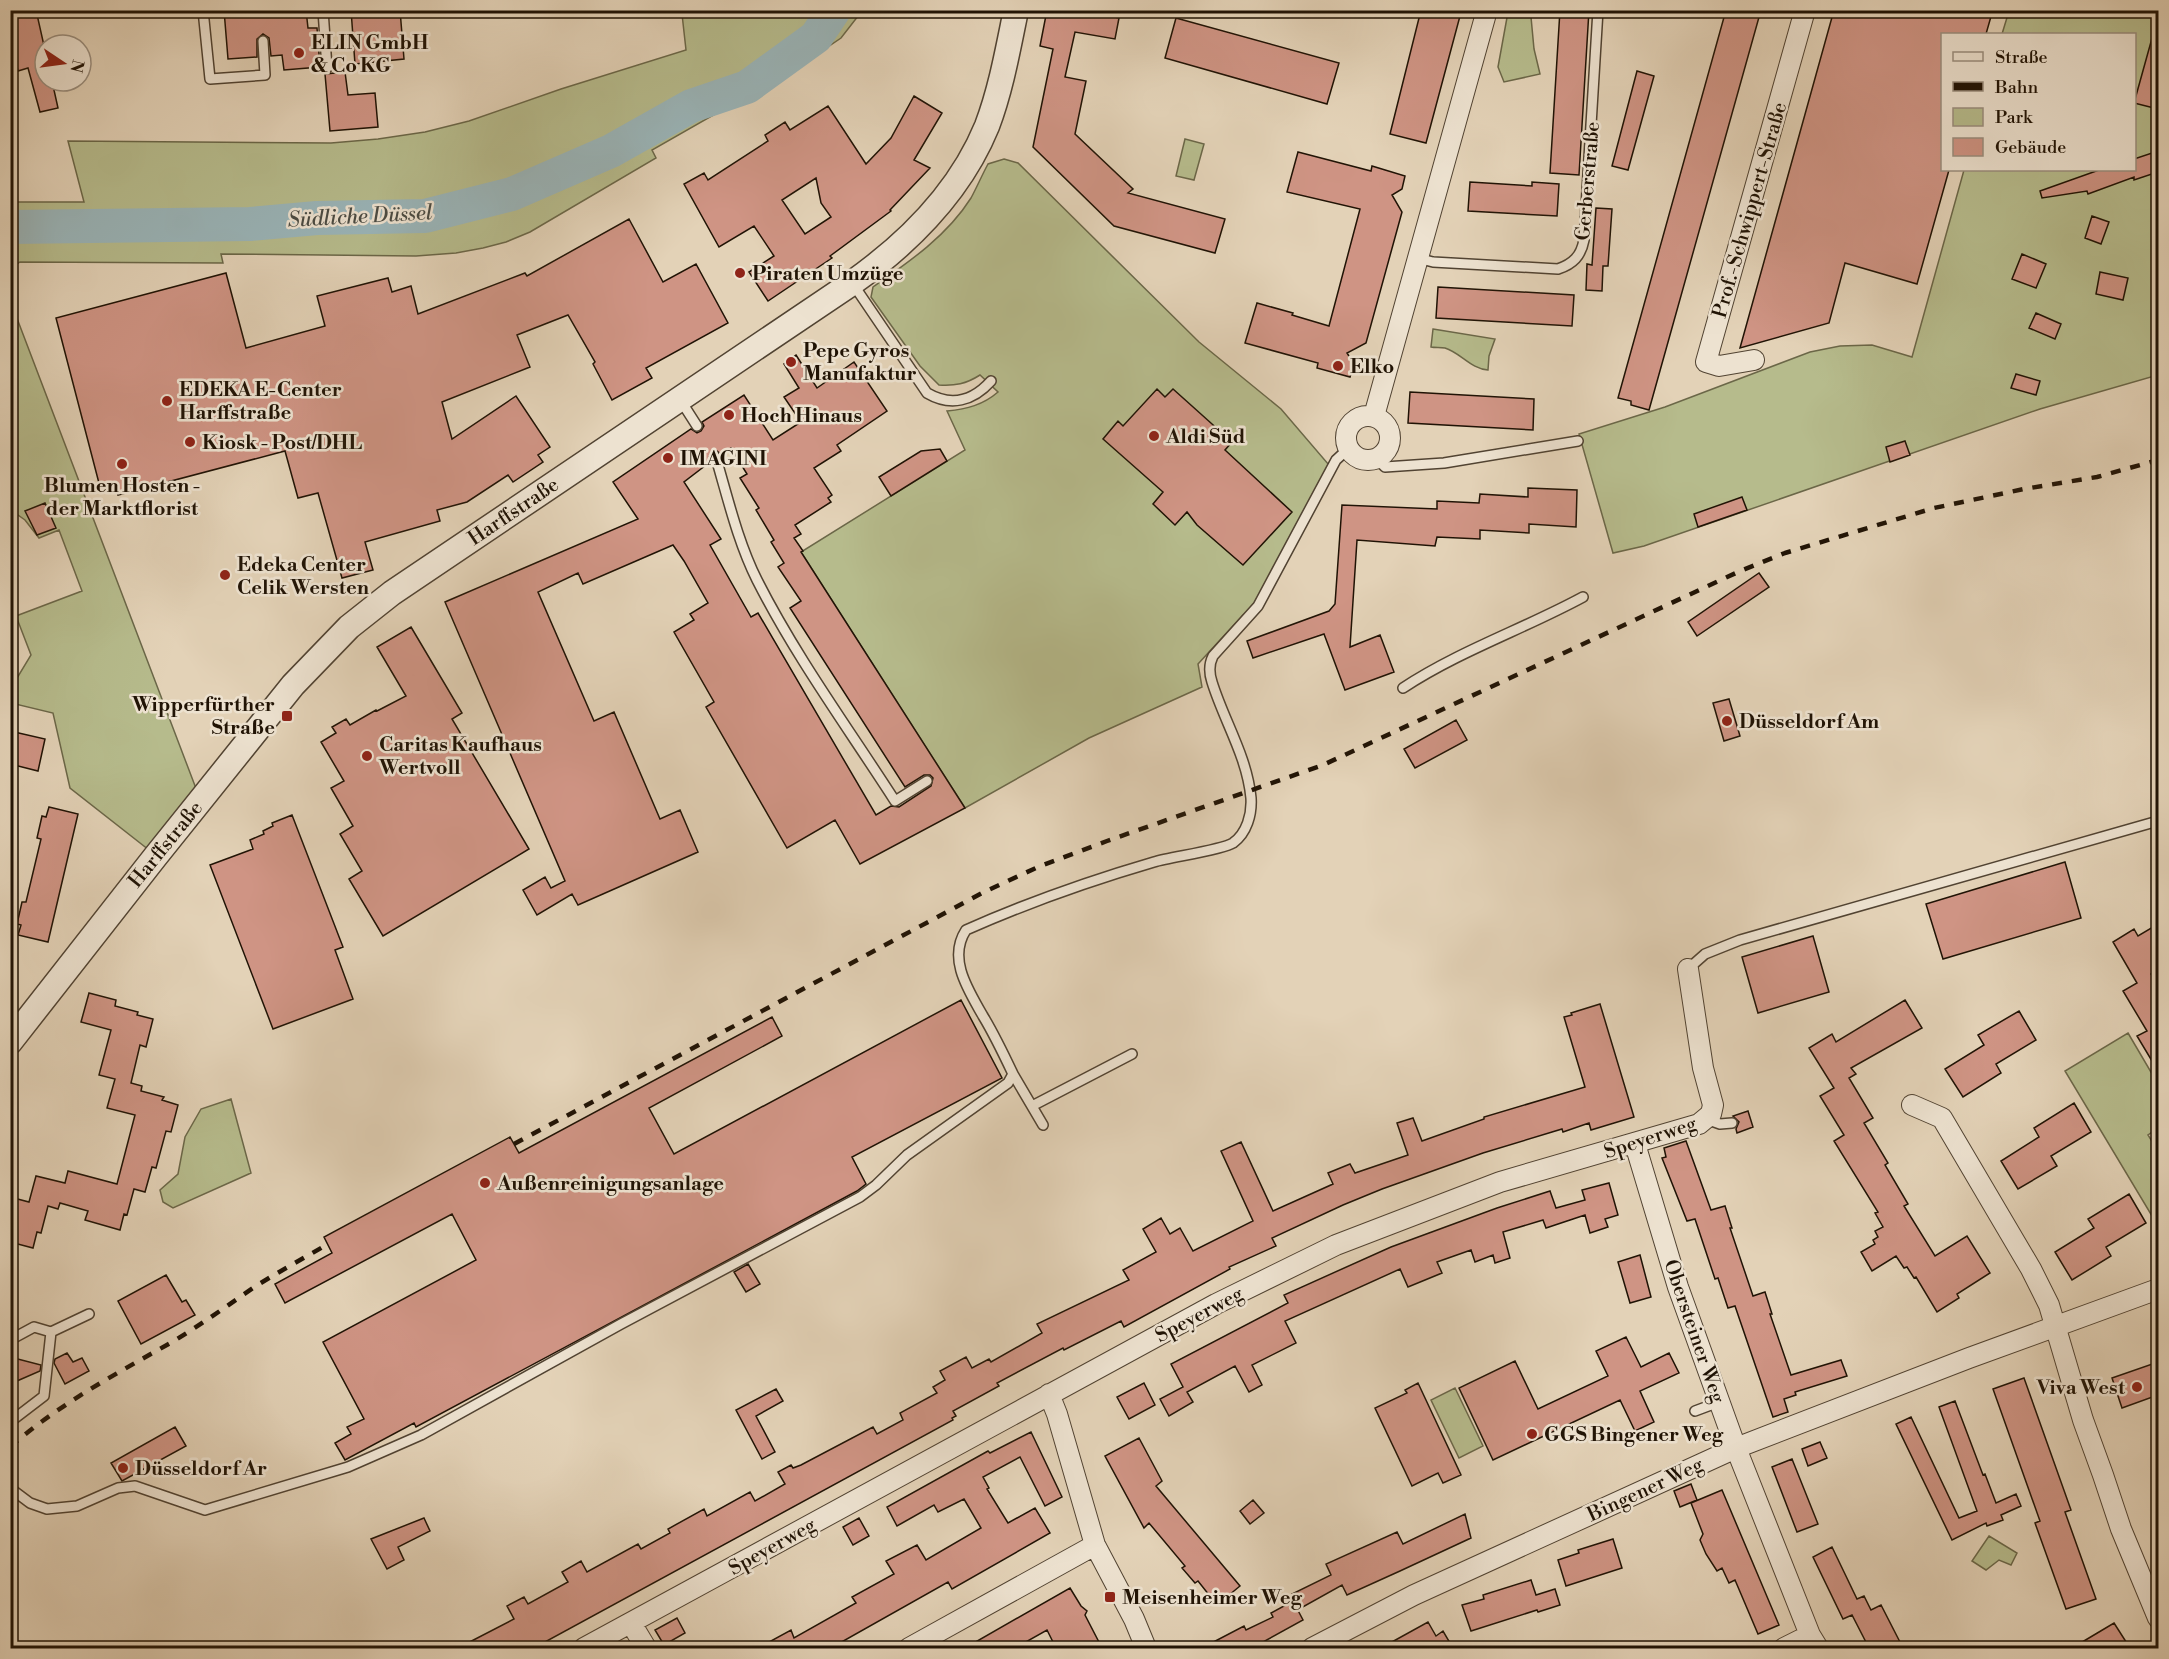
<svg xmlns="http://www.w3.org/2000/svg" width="2169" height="1659" viewBox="0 0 2169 1659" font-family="'Libre Bodoni',serif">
<rect width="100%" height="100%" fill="#e3d2b7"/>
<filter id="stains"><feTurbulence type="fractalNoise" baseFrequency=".00333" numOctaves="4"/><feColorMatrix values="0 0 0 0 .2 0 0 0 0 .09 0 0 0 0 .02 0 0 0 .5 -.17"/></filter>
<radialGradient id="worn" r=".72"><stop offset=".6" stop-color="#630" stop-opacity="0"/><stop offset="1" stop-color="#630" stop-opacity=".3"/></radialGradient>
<path fill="#b6bb8c" stroke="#6b6748" stroke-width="1.5" d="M690 11H862L841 38 801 65 652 150 656 158 530 232 506 242 483 248 456 253 416 256 221 254 223 263 20 262 11 268V202H84L68 141 331 143 378 139 425 132 469 121 561 89 686 50 682 14Z
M2009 11H2158V375L2040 409 1644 546 1613 553 1579 434 1665 407 1810 352 1840 346 1872 345 1912 357 1964 170H2134V34H2002Z
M1508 12 1531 17 1534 49 1540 74 1504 82 1498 67Z
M1185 139 1204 144 1194 180 1176 176Z
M1004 159 1018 163 1199 342 1281 409 1329 465 1257 604 1243 615 1198 664 1202 687 1089 738 965 808 801 552 965 450 947 411C967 409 983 405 998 392L980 375C966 384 955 386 939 385L920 366 871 297 873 287C909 262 947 236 971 198 977 187 982 175 988 164Z
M10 300 197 791 149 850 70 788 53 713 11 703V688L31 655 16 616 82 591 59 530 39 538 25 520 11 510Z
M1433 329 1495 339 1489 356 1488 370C1471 369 1461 353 1445 348 1441 347 1435 348 1431 347Z
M2128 1033 2158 1084V1128L2148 1135 2158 1151V1226L2065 1071Z
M231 1099 251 1173 173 1208 163 1202 160 1190 178 1174 185 1137 201 1109Z
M1455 1388 1483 1446 1459 1458 1431 1400Z
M1989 1536 2017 1553 2011 1565 1999 1560 1986 1570 1972 1561Z"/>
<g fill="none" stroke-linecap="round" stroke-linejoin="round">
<path stroke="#9ab5b9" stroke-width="34" d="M10 227 250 224 317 218 425 216 512 194 611 151 691 106 747 87 816 37 834 10"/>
</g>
<path fill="#cf9484" stroke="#201305" stroke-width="1.5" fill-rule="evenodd" d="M10 10H36L45 50V81H52L58 108 40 112 28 68 18 71 13 51 17 50 10 24Z
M224 10H306L308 28H317L320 67 284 70 282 55 271 56 269 38 263 34 257 39V57L228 59Z
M351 10H400L404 59 355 64Z
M1047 10H1082L1119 18 1115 39 1075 32 1065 77 1086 81 1075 134 1133 189 1128 193 1225 219 1215 253 1114 226 1033 147 1053 49 1040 46Z
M1421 10H1440L1460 16 1426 143 1390 134Z
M1560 10H1589L1579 175 1550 173Z
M1726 10H1761L1649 410 1631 405V401L1618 398Z
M1834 10H1985L1992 13 1986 34H1942V170H1949L1917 284 1845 263 1829 323 1740 348Z
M1176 18 1339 63 1327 104 1165 58Z
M2154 31 2158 32V109L2134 103Z
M1637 71 1654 76 1628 170 1612 166Z
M345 72 348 95 375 93 378 127 330 131 325 74Z
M914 96 942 113 914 160 930 168 890 210 891 211 830 256 832 258 768 301 749 272 774 256 754 226 719 247 684 184 704 173 708 180 768 141 765 135 785 122 790 130 828 106 866 164 891 138ZM816 178 821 203 831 217 805 234 782 200Z
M2158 151V172L2134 180V177L2088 194 2087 191 2042 198 2040 191 2099 170H2134V159Z
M1298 152 1371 171 1372 166 1405 176 1402 189 1392 195 1402 212 1366 343 1347 353 1354 364 1350 377 1317 368 1318 363 1245 343 1257 303 1293 313 1292 315 1329 326 1360 209 1287 192Z
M1470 182 1532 186V182L1559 184 1557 216 1468 211Z
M1596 208 1612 209 1608 266H1603L1602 291 1586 290 1587 264 1592 265Z
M2092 216 2109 222 2101 244 2085 238Z
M629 219 663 282 696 264 728 323 646 368 652 378 612 400 593 364 595 362 568 315 517 335 530 367 442 402 452 439 516 396 550 447 538 455 543 462 513 482 508 475 467 502 437 510 440 521 365 542 373 570 342 578 318 493 298 498 285 451 118 495 115 483 100 487 56 318 226 273 246 348 325 326 317 296 388 278 392 292 411 286 418 314 525 273 527 276Z
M2022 254 2046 264 2036 288 2012 279Z
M2100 272 2128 278 2123 300 2096 294Z
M1438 287 1574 295 1572 326 1436 318Z
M2036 313 2061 324 2055 339 2029 328Z
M796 355 817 388 854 362 887 411 837 445 841 451 814 468 832 495 828 498 831 502 795 525 801 534 794 538 803 551 801 552 965 808 860 864 835 820 787 848 706 707 714 702 674 632 694 620 690 614 708 603 684 561 673 545 583 584 578 573 538 592 594 721 614 712 660 819 680 810 698 852 578 905 572 894 537 915 523 890 545 877 551 888 565 881 445 602 638 519 613 482 691 429 697 433 701 431 704 426 702 422 744 395 773 440 801 422 784 397 799 388 784 364ZM731 448 747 474 740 478 759 508 756 510 774 540 771 542 784 563 778 567 801 601 790 608 905 787 924 775H930L933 778 931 786 899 807 891 806 876 815 758 613 751 617 710 545 721 539 684 482 710 462 709 457 712 453 717 451 722 455Z
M2016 374 2040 381 2036 395 2011 388Z
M1157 389 1165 397 1173 389 1202 415 1232 442 1225 450 1292 512 1243 565 1197 525 1187 512 1175 525 1153 504 1163 492 1103 439 1118 421 1123 426Z
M1410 392 1534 399 1533 430 1408 423Z
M1905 441 1910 455 1890 462 1886 447Z
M940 449 947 461 891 496 879 477 921 451Z
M1528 488 1577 490 1576 527 1529 524V533L1480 530V539L1437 537 1435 546 1357 540 1350 647 1380 635 1394 672 1345 690 1324 634 1253 658 1247 641 1329 611 1335 604 1342 505 1437 509V501L1479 503 1480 494 1528 497Z
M1742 497 1747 510 1698 527 1694 514Z
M45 503 56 528 37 535 25 511Z
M1759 573 1769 587 1697 636 1688 622Z
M411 627 462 713 452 719 529 849 383 936 349 879 362 871 340 834 353 826 331 788 344 781 321 742 336 733 332 727 346 719 350 725 376 710 377 711 406 696 377 647Z
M1729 699 1740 736 1724 741 1713 703Z
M1456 720 1467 740 1415 768 1404 749Z
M10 731 45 739 38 771 10 764Z
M49 807 78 814 48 942 18 935 21 925 17 924 22 902H26L41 839 37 838 42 816 46 817Z
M292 815 343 947 335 950 353 999 273 1029 210 865 253 849 250 840 264 834 263 831 273 826 272 823Z
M2065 862 2081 918 1943 959 1926 904Z
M2158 924V970L2151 974 2158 986V1071L2137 1036 2147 1031 2123 991 2137 983 2113 942 2134 929 2138 936Z
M1813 936 1829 992 1758 1013 1742 957Z
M89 993 116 1000 115 1006 138 1012 137 1015 153 1019 146 1047 140 1045 131 1083 142 1086 141 1091 164 1097 162 1100 178 1105 171 1132 166 1131 156 1168 152 1167 145 1192 134 1189 127 1215 124 1214 120 1230 85 1220 88 1211 60 1203 58 1209 48 1206 41 1233 37 1232 33 1248 10 1242V1197L29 1202 36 1176 65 1183 68 1171 117 1184 135 1115 107 1108 115 1079 99 1075 111 1030 81 1022Z
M961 1000 1002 1078 852 1157 866 1184 857 1191 416 1427 414 1423 345 1460 335 1443 351 1434 347 1427 364 1419 323 1342 476 1260 452 1214 285 1303 275 1284 332 1253 324 1237 510 1137 519 1153 772 1017 782 1036 649 1108 674 1154Z
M1905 1000 1922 1028 1851 1068 1856 1074 1849 1078 1873 1118 1864 1123 1888 1163 1885 1165 1908 1204 1904 1206 1935 1256 1967 1236 1990 1273 1957 1294 1959 1298 1937 1312 1916 1277 1914 1278 1907 1267 1904 1268 1896 1256 1872 1271 1861 1252 1875 1244 1873 1240 1878 1237 1875 1231 1883 1227 1875 1213 1878 1212 1834 1141 1844 1135 1820 1096 1834 1088 1809 1048 1832 1034 1836 1042Z
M1600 1004 1634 1117 1591 1130 1589 1123 1563 1132 1562 1129 1483 1153 1382 1189 1343 1205 1272 1238 1276 1246 1229 1267 1230 1269 1124 1327 1121 1321 1064 1350 1063 1348 997 1383 999 1386 953 1411 956 1416 952 1418 953 1420 534 1648H458L514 1619 507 1606 524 1597 528 1604 568 1582 562 1572 581 1561 587 1572 638 1544 641 1549 670 1533 668 1529 704 1509 707 1516 750 1492 755 1501 785 1484 778 1472 791 1465 793 1468 801 1465 873 1427 877 1434 903 1420 900 1413 937 1393 933 1387 945 1380 940 1371 966 1357 972 1368 989 1359 991 1362 1042 1333 1037 1324 1129 1280 1123 1270 1156 1252 1143 1229 1161 1218 1170 1234 1180 1228 1193 1251 1253 1221 1221 1151 1241 1142 1273 1211 1333 1184 1328 1173 1350 1164 1355 1173 1408 1155 1397 1123 1413 1118 1422 1141 1484 1119V1117L1585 1087 1564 1017 1572 1015 1571 1013Z
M2019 1011 2036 1040 1996 1064 2001 1073 1963 1097 1945 1069 1984 1045 1978 1035Z
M2074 1103 2091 1132 2051 1156 2057 1166 2018 1189 2001 1161 2039 1137 2034 1128Z
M1748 1111 1753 1127 1737 1133 1736 1129 1739 1122 1733 1116Z
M1686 1141 1711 1210 1725 1206 1732 1228H1730L1753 1296 1765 1292 1772 1314H1770L1791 1375 1841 1360 1847 1376 1795 1392 1796 1395 1784 1399 1788 1412 1773 1417 1735 1306 1728 1308 1718 1278 1715 1279 1695 1219 1687 1221 1662 1158 1666 1157 1664 1148Z
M1609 1183 1618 1215 1605 1219 1608 1227 1590 1233 1585 1215 1546 1228 1543 1220 1503 1232 1510 1258 1495 1263 1493 1255 1475 1262 1471 1250 1437 1262 1442 1273 1408 1287 1400 1269 1285 1321 1296 1343 1252 1365 1262 1385 1249 1392 1235 1366 1187 1392 1193 1402 1169 1416 1160 1399 1183 1387 1171 1364 1288 1303 1284 1295 1391 1247 1497 1208 1550 1191 1556 1208 1585 1200 1582 1190Z
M2129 1194 2146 1223 2106 1247 2111 1256 2072 1280 2055 1252 2094 1228 2088 1219Z
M1640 1255 1651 1297 1630 1303 1618 1262Z
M748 1264 760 1284 746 1292 734 1272Z
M166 1275 182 1302 186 1300 195 1315 141 1344 118 1301Z
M1626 1337 1641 1367 1669 1353 1679 1373 1640 1391 1654 1422 1635 1431 1620 1400 1493 1460 1459 1388 1515 1361 1538 1409 1608 1376 1596 1351Z
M67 1353 73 1362 82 1358 89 1371 65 1384 54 1363 55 1359Z
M10 1357 41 1365 40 1371 10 1384Z
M2158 1362V1395L2122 1408 2112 1378Z
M2024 1378 2071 1510 2065 1512 2096 1599 2066 1609 2035 1523 2040 1521 1993 1389Z
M1144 1383 1155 1405 1129 1419 1117 1397Z
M1418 1383 1461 1475 1443 1483 1438 1473 1412 1486 1375 1408 1407 1393 1405 1390Z
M776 1389 783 1401 756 1416 775 1452 762 1459 736 1410Z
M1955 1401 1983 1475 1985 1474 1996 1503 2016 1494 2021 1506 2001 1515 2003 1520 1987 1526 1986 1523 1952 1540 1896 1424 1911 1417 1959 1518 1977 1511 1939 1407Z
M175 1427 186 1446 122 1481 111 1463Z
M1031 1432 1062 1497 1045 1506 1020 1457 983 1477 989 1488 987 1489 1008 1523 1035 1508 1050 1533 952 1589 948 1582 831 1648H758L791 1630 794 1638 856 1603 852 1597 894 1574 886 1561 917 1545 926 1560 981 1528 964 1499 938 1512 934 1505 897 1526 887 1507 988 1451 990 1453Z
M1139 1438 1162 1481 1156 1486 1240 1586 1217 1605 1198 1581 1195 1583 1182 1568 1185 1566 1149 1523 1144 1528 1105 1456Z
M1820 1442 1827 1458 1808 1466 1802 1449Z
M1792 1459 1818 1524 1797 1532 1772 1467Z
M1691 1484 1697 1500 1680 1507 1674 1491Z
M1722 1490 1779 1625 1758 1634 1735 1580 1729 1583 1722 1568 1717 1571 1706 1554 1700 1540 1703 1534 1691 1503Z
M1253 1500 1264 1513 1250 1524 1240 1511Z
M1465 1514 1471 1538 1400 1571 1347 1595 1342 1585 1301 1608 1292 1594 1331 1575 1326 1564 1397 1532 1403 1544Z
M424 1518 430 1531 398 1547 404 1560 387 1569 371 1539Z
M859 1518 869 1536 853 1545 843 1527Z
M1613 1539 1622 1568 1566 1586 1558 1560 1579 1553 1578 1550Z
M1832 1547 1857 1599 1864 1596 1871 1610 1881 1605 1903 1648H1869L1852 1615 1843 1619 1813 1557Z
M1531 1580 1536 1595 1555 1589 1560 1605 1538 1612 1537 1610 1471 1631 1462 1605 1484 1599 1483 1595Z
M1070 1588 1081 1606 1087 1611 1085 1615 1102 1648H1056L1047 1630 1017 1647 1015 1643 1005 1648H965Z
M1293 1601 1303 1620 1252 1648H1202L1244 1626 1246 1630 1273 1617 1271 1613Z
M677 1618 685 1633 664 1645 655 1630Z
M1428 1622 1436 1636 1443 1631 1453 1648H1381Z
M2114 1623 2130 1648H2072L2099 1632Z"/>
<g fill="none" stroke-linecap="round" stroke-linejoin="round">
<defs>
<path id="service" d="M203 10 210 79 265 75 263 41
M323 10 327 68
M1417 258 1433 262 1558 269C1573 264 1581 256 1584 240L1598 10
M853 284 927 393C951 407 973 401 991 381
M681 401 697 426
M716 458C728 499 738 542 757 580 796 657 848 728 895 801L927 781
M1377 459 1385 467 1444 463 1578 441
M1403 688C1459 651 1524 629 1583 597
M1688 969 1705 954 1740 940 2158 821
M1013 1074 1043 1125
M1032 1106 1132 1054
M1706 1119 1720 1124 1732 1123
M10 1340 34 1327 51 1332 89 1314
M1695 1411 1719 1402
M10 1422 44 1396 51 1332
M10 1488 30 1503 47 1509 77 1506 118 1488 135 1486 205 1510 348 1467 421 1435 621 1324 860 1197 876 1185 907 1155 1008 1083 1013 1074C1004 1055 994 1034 983 1016 969 991 947 959 966 930 1027 903 1089 881 1154 862 1171 857 1222 850 1233 843 1247 833 1252 814 1251 798 1247 756 1224 721 1212 682 1209 673 1209 664 1213 656L1258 606 1336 460 1348 449"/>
<path id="minor" d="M1754 360 1719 366 1706 362 1805 10
M1346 438a22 22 0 1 1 44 0a22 22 0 1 1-44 0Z
M1374 416 1487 10
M1912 1105 1942 1118 2031 1269 2049 1305 2083 1420 2103 1475 2121 1529 2158 1618
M1635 1144 1678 1287 1736 1448 1810 1635 1818 1648
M1049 1394 1057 1414 1095 1545 1134 1619 1146 1648
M631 1623 646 1648
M584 1648 1216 1304 1336 1245 1500 1182 1699 1124 1711 1114 1713 1105 1703 1068 1688 969
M909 1648 1095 1545
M1312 1648 1414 1595 1736 1448 1969 1358 2158 1289
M1784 1648 1810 1635"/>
<path id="tertiary" d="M10 1042 155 857 293 685 349 627 392 593 852 283C910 242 960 192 987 126 1001 89 1008 49 1016 10"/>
</defs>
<use href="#service" stroke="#514332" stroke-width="12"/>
<use href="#minor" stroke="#514332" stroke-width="22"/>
<use href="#tertiary" stroke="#514332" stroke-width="27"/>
<use href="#service" stroke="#ede2d0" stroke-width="9"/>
<use href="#minor" stroke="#ede2d0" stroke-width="20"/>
<use href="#tertiary" stroke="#ede2d0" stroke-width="24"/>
<path stroke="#201305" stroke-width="4.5" stroke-dasharray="10 10" stroke-linecap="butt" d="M514 1144 984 892 1038 867 1107 841 1323 765 1738 572 1785 553 1934 508 2024 489 2097 477 2158 460
M10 1447C59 1404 116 1374 172 1342 201 1325 228 1305 256 1286 280 1271 304 1258 328 1244"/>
</g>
<g fill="#8f2418" stroke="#ede2d0" stroke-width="2">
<circle cx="299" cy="53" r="6"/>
<circle cx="740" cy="273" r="6"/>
<circle cx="791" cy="362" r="6"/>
<circle cx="1338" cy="366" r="6"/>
<circle cx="167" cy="401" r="6"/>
<circle cx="729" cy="415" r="6"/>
<circle cx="1154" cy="436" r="6"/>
<circle cx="190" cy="442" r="6"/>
<circle cx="668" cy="458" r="6"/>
<circle cx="122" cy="464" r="6"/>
<circle cx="225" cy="575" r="6"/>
<rect x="281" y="710" width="12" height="12" rx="3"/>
<circle cx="1727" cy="721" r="6"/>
<circle cx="367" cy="756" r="6"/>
<circle cx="485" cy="1183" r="6"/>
<circle cx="2137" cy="1387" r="6"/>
<circle cx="1532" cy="1434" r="6"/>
<circle cx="123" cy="1468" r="6"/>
<rect x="1104" y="1591" width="12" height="12" rx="3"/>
</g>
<g text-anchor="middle" stroke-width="5" stroke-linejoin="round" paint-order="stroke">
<g font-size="20" font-weight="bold" fill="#201305" stroke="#ede2d0" text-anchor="start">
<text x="311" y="49">ELIN GmbH<tspan x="311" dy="23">&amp; Co KG</tspan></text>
<text x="752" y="280">Piraten Umzüge</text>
<text x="803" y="357">Pepe Gyros<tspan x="803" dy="23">Manufaktur</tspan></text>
<text x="1350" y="373">Elko</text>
<text x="179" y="396">EDEKA E-Center<tspan x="179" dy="23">Harffstraße</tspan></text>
<text x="741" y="422">Hoch Hinaus</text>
<text x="1166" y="443">Aldi Süd</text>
<text x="202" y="449">Kiosk - Post/DHL</text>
<text x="680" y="465">IMAGINI</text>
<text x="122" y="492" text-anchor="middle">Blumen Hosten -<tspan x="122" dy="23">der Marktflorist</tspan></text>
<text x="237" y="571">Edeka Center<tspan x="237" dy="23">Celik Wersten</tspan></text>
<text x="275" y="711" text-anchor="end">Wipperfürther<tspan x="275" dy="23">Straße</tspan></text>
<text x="1739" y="728">Düsseldorf Am</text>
<text x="379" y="751">Caritas Kaufhaus<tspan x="379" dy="23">Wertvoll</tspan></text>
<text x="497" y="1190">Außenreinigungsanlage</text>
<text x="2125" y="1394" text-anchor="end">Viva West</text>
<text x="1544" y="1441">GGS Bingener Weg</text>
<text x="135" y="1475">Düsseldorf Ar</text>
<text x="1122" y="1604">Meisenheimer Weg</text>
</g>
<g font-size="20" fill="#201305" stroke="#ede2d0">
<text transform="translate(1587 181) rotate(-85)" y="7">Gerberstraße</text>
<text transform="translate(1749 210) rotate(-74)" y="7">Prof.-Schwippert-Straße</text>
<text transform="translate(513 511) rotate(-34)" y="7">Harffstraße</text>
<text transform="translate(165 844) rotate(-51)" y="7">Harffstraße</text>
<text transform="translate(1650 1137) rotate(-18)" y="7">Speyerweg</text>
<text transform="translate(1199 1314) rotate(-28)" y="7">Speyerweg</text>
<text transform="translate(1695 1331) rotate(71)" y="7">Obersteiner Weg</text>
<text transform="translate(1645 1489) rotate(-25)" y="7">Bingener Weg</text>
<text transform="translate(772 1546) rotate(-29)" y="7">Speyerweg</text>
</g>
<g font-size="21" font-style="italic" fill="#4b4c44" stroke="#ede2d0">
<text transform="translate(360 216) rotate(-3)" y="7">Südliche Düssel</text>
</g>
</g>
<rect width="2169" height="1659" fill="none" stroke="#e3d2b7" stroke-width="36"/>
<rect x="12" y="12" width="2145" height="1635" fill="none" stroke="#201305" stroke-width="3"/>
<rect x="18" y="18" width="2133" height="1623" fill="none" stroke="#201305" stroke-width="1.5"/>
<rect x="1941" y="33" width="195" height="138" fill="#ede2d0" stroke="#9b8f7f" stroke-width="1.5"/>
<rect x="1953" y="52" width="30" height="9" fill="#ede2d0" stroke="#9b8f7f" stroke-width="1.5"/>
<text x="1995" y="63" font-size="18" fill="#201305">Straße</text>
<rect x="1953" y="82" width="30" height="9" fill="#201305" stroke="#9b8f7f" stroke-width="1.5"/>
<text x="1995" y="93" font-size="18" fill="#201305">Bahn</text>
<rect x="1953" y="108" width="30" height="18" fill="#b6bb8c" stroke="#9b8f7f" stroke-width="1.5"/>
<text x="1995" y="123" font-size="18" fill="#201305">Park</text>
<rect x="1953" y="138" width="30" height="18" fill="#cf9484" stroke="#9b8f7f" stroke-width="1.5"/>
<text x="1995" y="153" font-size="18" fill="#201305">Gebäude</text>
<g transform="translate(63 63) rotate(103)"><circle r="28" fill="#ede2d0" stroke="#9b8f7f" stroke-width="1.5"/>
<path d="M0-4.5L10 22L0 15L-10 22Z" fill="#8f2418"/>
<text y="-9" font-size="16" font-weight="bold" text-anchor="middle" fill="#201305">N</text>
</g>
<rect width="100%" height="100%" filter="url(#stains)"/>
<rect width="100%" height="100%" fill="url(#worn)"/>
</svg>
